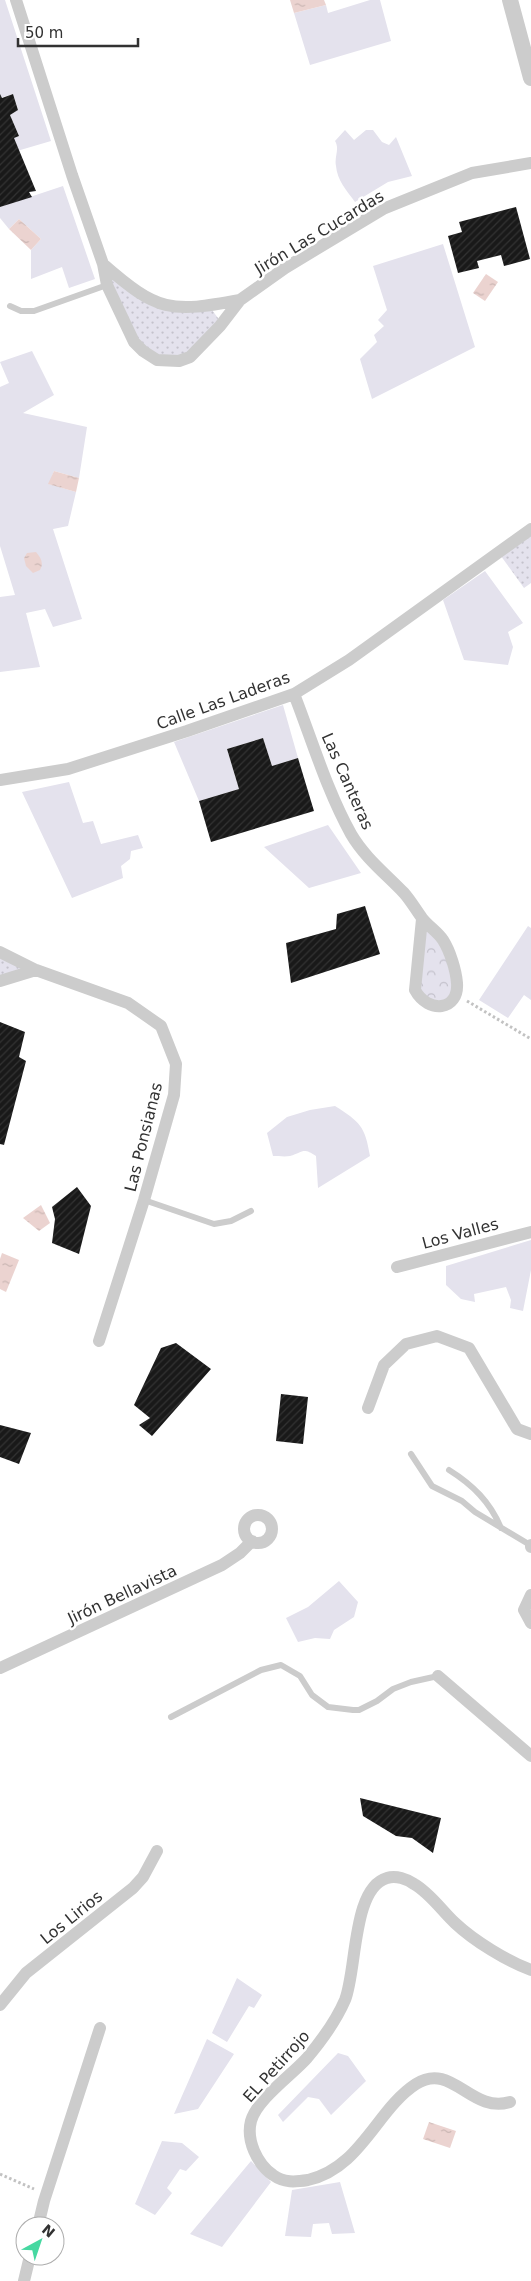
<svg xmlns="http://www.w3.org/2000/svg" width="531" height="2281" viewBox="0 0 531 2281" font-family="'DejaVu Sans',sans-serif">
<defs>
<pattern id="grass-dots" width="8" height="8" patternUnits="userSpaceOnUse" patternTransform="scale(1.25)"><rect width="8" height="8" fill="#e4e2ed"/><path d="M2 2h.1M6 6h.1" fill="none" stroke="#c4c2cc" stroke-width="1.8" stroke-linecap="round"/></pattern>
<pattern id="forest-crowns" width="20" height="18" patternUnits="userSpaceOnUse" patternTransform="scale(1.25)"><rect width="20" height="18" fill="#e4e2ed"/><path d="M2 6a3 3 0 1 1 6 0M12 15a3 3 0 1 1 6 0" fill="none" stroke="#c4c2cc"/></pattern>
<pattern id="water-ripples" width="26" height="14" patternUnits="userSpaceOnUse" patternTransform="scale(1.25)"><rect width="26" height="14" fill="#ebd3d0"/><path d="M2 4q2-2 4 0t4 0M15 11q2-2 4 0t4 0" fill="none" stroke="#cab6b3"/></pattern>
<pattern id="building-hatch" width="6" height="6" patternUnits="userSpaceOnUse" patternTransform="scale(1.25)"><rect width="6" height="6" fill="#191919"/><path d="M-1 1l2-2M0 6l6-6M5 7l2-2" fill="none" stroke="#323232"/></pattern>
</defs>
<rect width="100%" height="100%" fill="#fff"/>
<path fill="url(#grass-dots)" d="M103 264 156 303 209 306 218 318 220 326 179 361 143 351Z
M531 529V583L524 588 498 552Z
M0 953 36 970 0 981Z"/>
<path fill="url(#forest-crowns)" d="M422 919 443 940 457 980 446 1005 420 999Z"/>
<path fill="#e4e2ed" d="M0 0H5L51 141 0 156V142L19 136 10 115 18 109 13 94 0 98Z
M370 0H380L391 41 310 65 294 13 326 5 328 13Z
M345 130 354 140 366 130H373L382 142 389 145 396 137 412 176 388 182 355 202C347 191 337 180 336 166 334 157 340 149 335 141Z
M63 186 95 279 69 288 62 267 31 279V250L41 239 19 219 9 229 0 218V207Z
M443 244 475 347 372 399 360 359 377 342 374 335 384 326 378 320 387 310 373 266Z
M32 351 54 395 23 413 87 427 79 478 54 471 49 484 76 492 68 526 53 529 82 619 53 627 45 609 26 613 40 667 0 672V597L15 595 0 546V387L9 383 0 362Z
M485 571 523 623 508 632 513 647 508 665 464 660 443 600Z
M283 705 298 758 272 766 263 738 227 749 239 789 199 801 174 742Z
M69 782 83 823 93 821 101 844 138 835 143 848 131 851 130 859 121 866 123 878 72 898 22 792Z
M328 825 361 873 309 888 264 847Z
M528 926 531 928V1000L524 995 508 1018 479 1000Z
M335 1106C360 1122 365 1126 370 1156L318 1188 316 1156C303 1147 303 1152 290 1156 285 1157 278 1156 273 1156L267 1133 287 1117 310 1110Z
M531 1240V1270L523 1311 510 1308 511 1300 506 1287 474 1294 475 1302 461 1299 446 1285V1266Z
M339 1581 358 1602 354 1617 334 1630 330 1639 315 1638 298 1642 286 1618 308 1607Z
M237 1978 262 1995 254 2008 249 2006 227 2042 212 2033Z
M207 2039 234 2054 198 2109 174 2114Z
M338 2053 348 2056 366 2081 331 2115 319 2099 308 2097 283 2122 278 2115Z
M162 2141 182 2143 199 2157 186 2171 180 2169 167 2188 172 2193 155 2215 135 2204Z
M251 2161 271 2182 222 2247 190 2234Z
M340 2182 355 2233 332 2234 329 2223 313 2224 311 2237 285 2236 292 2190Z"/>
<path fill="url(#water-ripples)" d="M290 0H324L326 5 294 13Z
M19 219 41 239 31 250 9 229Z
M486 274 498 282 485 301 473 293Z
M54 471 79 478 76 492 48 484Z
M36 552C41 558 44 563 40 570L33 573 26 566 24 558 27 553Z
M41 1205 50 1223 39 1231 23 1218Z
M2 1253 19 1260 6 1292 0 1289V1259Z
M429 2122 456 2131 450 2148 423 2139Z"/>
<path fill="url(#building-hatch)" d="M0 94 2 98 13 94 18 110 10 115 19 136 14 138 36 191 29 192 32 197 0 207Z
M516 207 530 259 504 266 501 255 477 261 479 268 458 273 448 236 462 232 459 222Z
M263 738 272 766 298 758 314 811 211 842 199 801 239 789 227 749Z
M365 906 380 954 291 983 286 943 336 929 337 914Z
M0 1022 25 1032 19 1057 26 1061 4 1145 0 1144Z
M77 1187 91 1206 79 1254 52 1243 55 1219 52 1207Z
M176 1343 211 1369 152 1436 139 1425 150 1418 134 1405 161 1348Z
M281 1394 308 1397 303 1444 276 1441Z
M0 1425 31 1433 19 1464 0 1457Z
M360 1798 441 1818 433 1853 412 1838 396 1836 363 1816Z"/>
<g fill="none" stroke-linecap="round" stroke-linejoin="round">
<path stroke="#c2c2c2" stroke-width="3" stroke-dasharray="2.5 2.5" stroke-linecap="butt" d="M467 1001 531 1039
M0 2174 34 2189"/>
<path stroke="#ccc" stroke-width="6" d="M10 306 21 311H34L107 285
M144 1200 214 1224 231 1221 251 1211
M411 1454 432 1486 462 1501 475 1512 530 1545
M449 1470C473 1485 490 1502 501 1528
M171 1717 261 1670 281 1665 300 1676 312 1695 328 1707 353 1710H359L377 1701 393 1689 411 1682 438 1676"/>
<path stroke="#ccc" stroke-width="12" d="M16 0 72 175 103 264 107 285 134 342 143 351 157 360 179 361 190 357 220 326 240 300 285 268 383 209 472 173 531 163
M103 264C158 312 170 313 240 300
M294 694C312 740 327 791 351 834 365 858 386 874 404 893 411 901 416 910 422 918 428 926 438 932 443 940 450 951 456 970 457 983 459 1011 428 1014 415 990L422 919
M0 780 68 769 187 731 294 694 349 660 531 529
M0 952 36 970 128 1003 161 1026 176 1064 174 1095 144 1200 99 1341
M0 981 36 970
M397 1267 531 1232
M368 1408 384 1365 406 1344 437 1336 469 1348 517 1429 531 1434
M244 1529a14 14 0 1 1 28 0a14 14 0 1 1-28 0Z
M531 1545V1547
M531 1595 524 1610 531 1623
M0 1668 222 1565 240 1553 252 1541
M438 1676 531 1756
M0 2005 26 1973 133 1888 143 1877 157 1851
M510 2102C471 2114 452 2061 416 2084 377 2109 361 2168 308 2180 295 2182 284 2183 273 2175 257 2164 246 2140 251 2121 257 2099 292 2075 307 2058 322 2040 336 2021 345 2000 357 1970 352 1888 387 1878 396 1875 407 1879 414 1884 430 1893 442 1911 455 1923 474 1941 507 1961 531 1970
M38 2226 44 2201 100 2028
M24 2281 30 2256"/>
<path stroke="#ccc" stroke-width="16" d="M510 0 531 78"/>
</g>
<g text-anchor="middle" stroke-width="5" stroke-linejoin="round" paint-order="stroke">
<g font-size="16" fill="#323232" stroke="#fff">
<text transform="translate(319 232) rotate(-31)" y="6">Jirón Las Cucardas</text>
<text transform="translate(223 700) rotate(-20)" y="6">Calle Las Laderas</text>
<text transform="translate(348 781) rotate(66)" y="6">Las Canteras</text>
<text transform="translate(143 1137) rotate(-76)" y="6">Las Ponsianas</text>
<text transform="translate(460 1233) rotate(-15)" y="6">Los Valles</text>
<text transform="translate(122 1594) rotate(-25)" y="6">Jirón Bellavista</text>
<text transform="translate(71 1917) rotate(-39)" y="6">Los Lirios</text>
<text transform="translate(276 2066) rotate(-48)" y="6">EL Petirrojo</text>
</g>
</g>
<g transform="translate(40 2241) rotate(40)"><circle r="24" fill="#ffffff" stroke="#adadad"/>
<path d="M0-4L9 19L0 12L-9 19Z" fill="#46d8a1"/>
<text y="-8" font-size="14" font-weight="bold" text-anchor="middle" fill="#323232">N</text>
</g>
<path d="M18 38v8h120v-8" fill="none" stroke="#323232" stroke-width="2.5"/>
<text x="25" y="38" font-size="15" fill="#323232" stroke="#ffffff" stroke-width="4" paint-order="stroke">50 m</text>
</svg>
